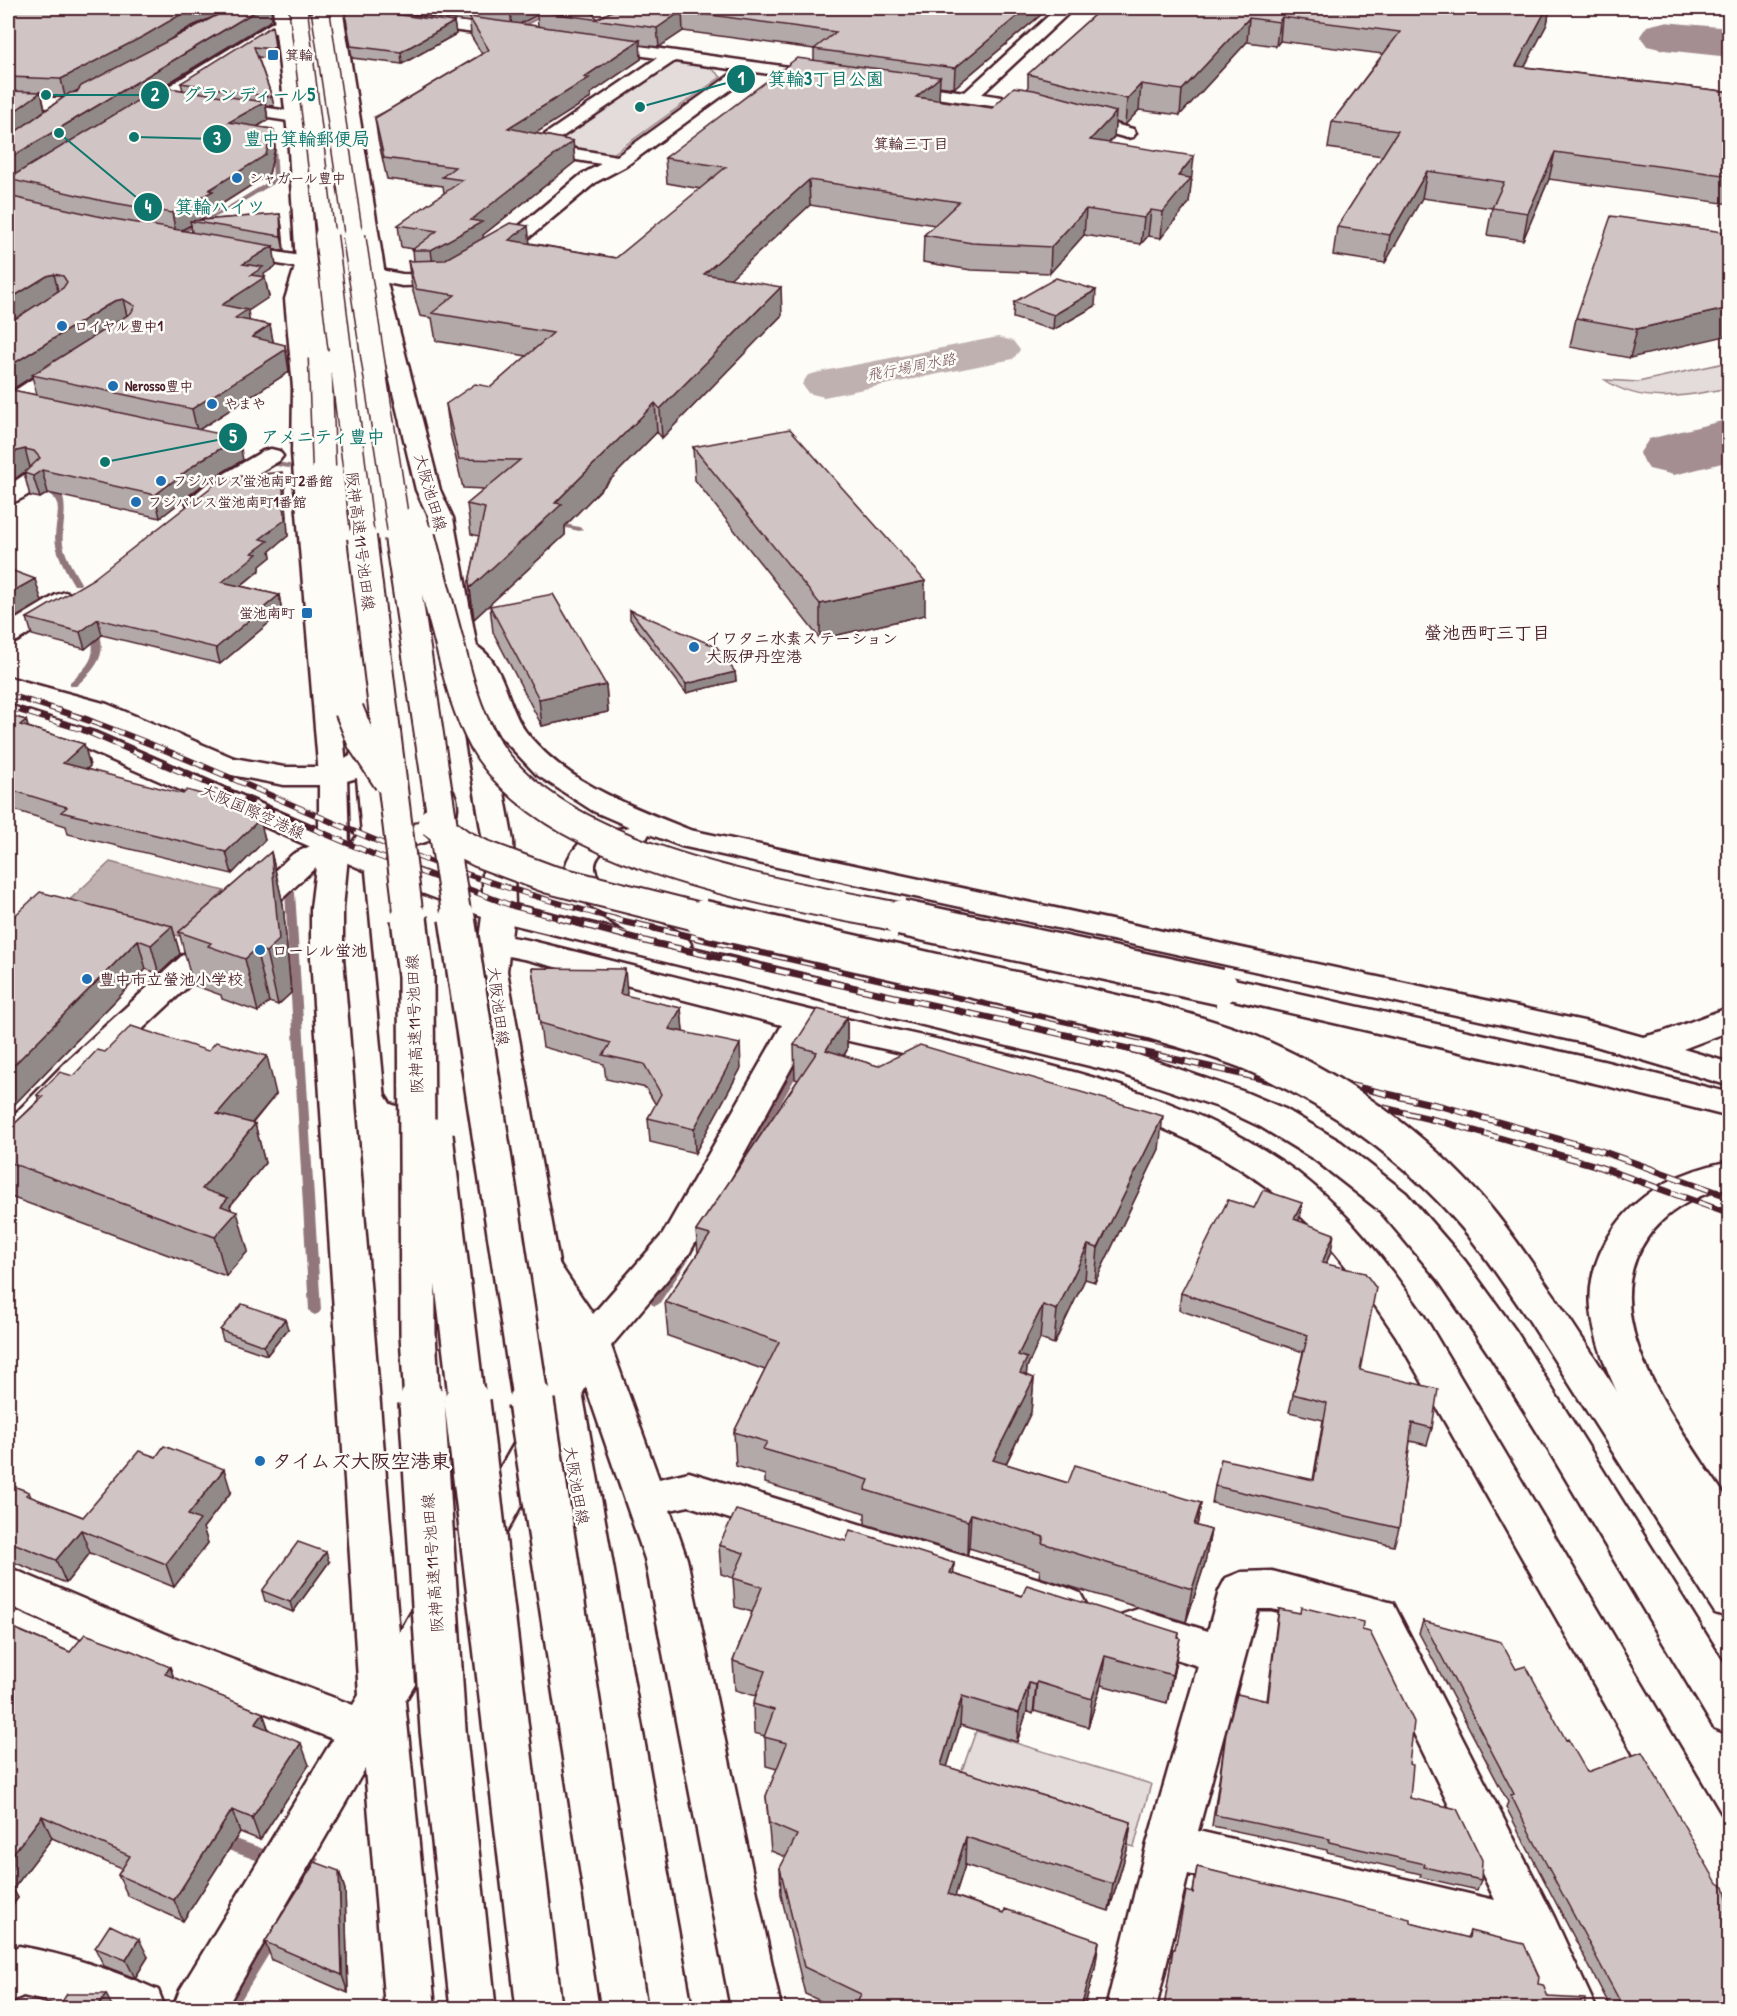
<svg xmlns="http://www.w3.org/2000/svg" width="1737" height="2016" viewBox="0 0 1737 2016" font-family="'Patrick Hand','Klee One',sans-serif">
<rect width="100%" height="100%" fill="#fdfcf7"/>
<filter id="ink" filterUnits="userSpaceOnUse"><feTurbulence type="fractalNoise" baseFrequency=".0167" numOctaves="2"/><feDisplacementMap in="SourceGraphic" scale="12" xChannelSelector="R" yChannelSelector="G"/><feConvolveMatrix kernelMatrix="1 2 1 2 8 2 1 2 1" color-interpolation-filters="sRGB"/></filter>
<g filter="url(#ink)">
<path fill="#e3dcda" stroke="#967e82" stroke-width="1.5" d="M674 62 710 67 721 77 613 154 604 155 546 144 665 64Z
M1729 362V388C1687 396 1643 406 1605 380L1638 382Z
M976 1731 1151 1784 1134 1847 955 1790Z"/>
<path fill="#c0b1b1" stroke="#91777b" stroke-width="1.5" d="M110 862 224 891 179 936 63 906Z"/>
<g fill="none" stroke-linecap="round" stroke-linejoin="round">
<path fill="#91777b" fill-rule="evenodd" d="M554 8H559L520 29 515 28Z
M397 105 400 107 399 108 377 118 372 117Z
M270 128 275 129 278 181 226 212 178 236H174V234L222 210 273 179Z
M270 461 289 464 293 466 289 468 270 465Z
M43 486C77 485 60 526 63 544 66 558 74 571 81 583L80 585H74C67 573 59 559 56 545 51 523 70 502 43 490Z
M550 521 579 527 583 529 579 531 553 525H550Z
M92 623C97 626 98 629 100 635 107 658 92 672 76 686H70V682C92 663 98 655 88 626Z
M290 889 295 892 321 1310 319 1313 315 1315 311 1313 309 1310 285 892Z
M802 1053 807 1057 738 1179 736 1182H728L726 1179 797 1057Z
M685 1252 689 1253 691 1256 659 1304 655 1306 651 1304 649 1301 681 1253Z
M219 1833 272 1852 275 1857 272 1862 267 1864 214 1845 211 1840 214 1835Z
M311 1853 316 1855 319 1860 316 1865 287 1923 281 1926 275 1923 273 1918 275 1913 306 1855Z
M272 1926 278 1929 280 1934 278 1939 236 2008H219L266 1929Z"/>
<path fill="#c0b1b1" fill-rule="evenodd" d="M998 337 1013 341 1020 350 1013 359 824 397 808 393 802 384 808 375 824 371Z"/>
<path fill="#a48e91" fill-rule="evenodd" d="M1664 22 1730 28V57L1664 50 1647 46 1640 36 1647 26Z
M1730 419V461L1674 475 1649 469 1639 454 1649 439Z"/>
<defs>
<path id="minor" d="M296 8H314L140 117H128L125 113Z
M328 8H351L514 28 522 33 514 38 334 15 328 13 326 10Z
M1057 8H1074L982 94 1034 102 1133 129 1136 133 1133 137 1127 138 1033 112 894 92 888 91 886 87 888 83 894 82 965 92Z
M1087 8H1128L1171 13 1176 8H1192L1181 21 1175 23 1095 13Z
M597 40 825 72 833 77 825 82 755 72 626 166 596 182 531 236 446 285 402 286 368 279 365 275 368 271 375 269 402 274 435 275 517 228 582 174 601 164 534 153 528 152 525 148 657 58 591 48 589 45ZM675 61 737 70 617 156 550 145Z
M8 97 99 99 105 100 108 104 105 108 99 109 8 107Z
M222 101 295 112 301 113 304 117 301 121 295 122 216 110 213 106 216 102Z
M229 244 306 257 313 259 316 263 305 299 315 388 316 453 347 776 349 846 343 908V958L399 1633C415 1608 420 1584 454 1596L461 1609 405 1701 435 2008H385L365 1769 226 2008H173L180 1990 333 1739 146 1667 8 1605V1567L178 1639 353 1705 359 1695 311 958V908L316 867 90 1078 20 1151 8 1154V1121L66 1062 293 854 319 842V776L292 453 293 388 285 299 295 267 222 254 219 250 222 246Z
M72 356 80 358 83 363 80 368 21 406H8V395L64 358Z
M271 449 279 451 283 456 279 461 223 494 207 507 198 509 189 507 186 502 207 484 263 451Z
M32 473 40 475 44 480C36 491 20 501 8 504V486L24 475Z
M65 592 74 595 78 600 74 605 17 641 8 643V624L56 595Z
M464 641C505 651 504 704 526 732 567 784 631 806 690 830L1593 1023 1643 1037 1663 1032 1730 1007V1031L1683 1049 1730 1063V1086L1589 1044 681 846 649 834 645 841C635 844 616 843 608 848 557 881 670 924 686 937 687 938 690 942 691 944L689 947 1138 1055 1245 1092 1285 1109 1341 1142 1406 1193 1465 1261 1516 1331 1730 1673V1734L1714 1728 1549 1451 1488 1353 1439 1281 1380 1211 1315 1160 1261 1127 1221 1108 1118 1073 487 918 482 911 487 904 498 901 628 932C609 921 561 891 566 865 569 853 581 842 588 834L630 827 593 811 537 775 500 736 483 705 471 671 451 649 455 643Z
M494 934 528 940C638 967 749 996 859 1022 1006 1056 1175 1081 1298 1173 1349 1212 1387 1264 1424 1316L1730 1832V1901L1713 1894 1396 1336C1365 1290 1332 1244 1290 1206 1169 1098 965 1070 811 1032L689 1254 611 1346 659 1479 689 1472 1065 1587 1080 1593 1087 1606 1080 1619 1065 1625 689 1506 670 1510 687 1559 781 2008H731L645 1559 586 1387 494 1555 479 1560 464 1555 458 1542 571 1344 524 1269 530 1259 543 1255 556 1259 593 1314 663 1234 782 1025 528 960 483 951 478 944 483 937Z
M1220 976 1603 1061 1730 1093V1117L1603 1085 1208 994 1204 987 1208 980Z
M1730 1161V1187C1697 1194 1666 1210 1647 1238 1597 1311 1662 1400 1702 1462 1710 1475 1723 1490 1729 1504 1733 1516 1730 1545 1730 1559L1715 1554C1673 1489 1598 1385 1591 1308 1588 1279 1598 1251 1615 1227 1643 1188 1683 1171 1730 1161Z
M1272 1571 1393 1603 1554 1917 1596 2008H1545L1521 1954 1188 1874 1156 2008H1106L1146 1847 1198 1666 1123 1642 1116 1628 1123 1614 1138 1609 1208 1631 1219 1591 1226 1578 1241 1572ZM1258 1609H1272L1364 1631 1495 1900 1198 1831Z
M19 1946C68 1955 113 1970 158 1990L165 2008H75L23 1996 8 2003V1951Z"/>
<path id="major" d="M273 8H288L306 135 316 263 338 385 367 610 392 831 410 827 424 819 427 796 432 790 442 787 452 790C456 796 457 800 457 808 455 839 418 845 394 849L395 861 483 894V841L429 518 416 490 365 275 327 8H342L385 275 440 490 453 518 513 841 515 905 507 971 692 2008H642L475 971 482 916 398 884 421 1094 416 1102 404 1106 392 1102 387 1094 366 871 77 745 8 722V705L97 733 354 844 353 842 357 836 362 834 357 778 333 785H284L226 774 87 716 8 693V677L107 704 234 758 284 767H332L350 756 353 742 316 385 296 263 288 135Z
M452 1530 467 1535 473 1548 529 2008H479L431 1548 437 1535Z"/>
<path id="highway" d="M324 460 332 462 336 467 357 675 363 710 359 716 349 718 339 716 335 710 329 675 312 467 316 462Z
M1541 1292 1555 1297 1730 1563V1618L1715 1613 1527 1317 1522 1307 1527 1297Z"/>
</defs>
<use href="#minor" stroke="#4a1f2b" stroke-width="5"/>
<use href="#major" stroke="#4a1f2b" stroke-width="5"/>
<use href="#highway" stroke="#4a1f2b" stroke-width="5"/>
<use href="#minor" fill="#fdfcf7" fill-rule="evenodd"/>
<use href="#major" fill="#fdfcf7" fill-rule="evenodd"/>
<use href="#highway" fill="#fdfcf7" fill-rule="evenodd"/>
<defs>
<path id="rail-far1" d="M8 695C128 728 239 783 353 831 438 867 526 895 615 919
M8 707 83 730 375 855 513 906 563 919"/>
<path id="rail" d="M558 918 649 942 1250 1076 1443 1122 1594 1165 1730 1214
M609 918 1445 1107 1601 1151 1730 1197"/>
</defs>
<use href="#rail-far1" stroke="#4a1f2b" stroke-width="6"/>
<use href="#rail" stroke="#4a1f2b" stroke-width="7"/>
<use href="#rail-far1" stroke="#fdfcf7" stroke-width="4" stroke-dasharray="11" stroke-linecap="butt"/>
<use href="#rail" stroke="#fdfcf7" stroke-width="4.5" stroke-dasharray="14" stroke-linecap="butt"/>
<defs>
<path id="highway-bridge-far4" d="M298 8 326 238
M320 8 354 238"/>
<path id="highway-bridge-far3" d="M326 236 363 538
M354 236 400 538
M320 358 324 467
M415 517 421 538"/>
<path id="highway-bridge-far2" d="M362 537 409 919
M399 537 457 919
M421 537C430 570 439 604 448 638 457 673 465 708 483 741 551 861 784 894 909 919
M349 710 362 742 388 781
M432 822 460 843 482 854 549 879 708 919"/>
<path id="highway-bridge-far1" d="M409 918 416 976 418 1334 422 1403
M457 918 531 1403
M702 918 1152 1021C1185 1031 1219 1040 1251 1053 1335 1089 1415 1146 1474 1215 1499 1244 1519 1276 1541 1307
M901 918 1220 987
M435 1136 467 1403"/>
<path id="highway-bridge" d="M422 1402 443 1730 473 2008
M467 1402 539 2008
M531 1402 624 2008"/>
</defs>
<use href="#highway-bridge-far4" stroke="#4a1f2b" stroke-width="20" stroke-linecap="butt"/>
<use href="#highway-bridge-far3" stroke="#4a1f2b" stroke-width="25" stroke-linecap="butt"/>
<use href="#highway-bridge-far2" stroke="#4a1f2b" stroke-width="32" stroke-linecap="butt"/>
<use href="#highway-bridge-far1" stroke="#4a1f2b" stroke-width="40" stroke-linecap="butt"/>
<use href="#highway-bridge" stroke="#4a1f2b" stroke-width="50" stroke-linecap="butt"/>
<use href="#highway-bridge-far4" stroke="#fdfcf7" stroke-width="17"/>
<use href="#highway-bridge-far3" stroke="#fdfcf7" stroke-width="22"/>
<use href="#highway-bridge-far2" stroke="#fdfcf7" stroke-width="28"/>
<use href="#highway-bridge-far1" stroke="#fdfcf7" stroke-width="35"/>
<use href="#highway-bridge" stroke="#fdfcf7" stroke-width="45"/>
</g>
<path fill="#b3a9a9" stroke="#4a1f2b" stroke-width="1.5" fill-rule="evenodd" d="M8 8H271L272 20 161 87 183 90 181 83 274 36 276 57 273 59 258 57 272 97 274 106 266 105 268 120 257 127 272 129 275 148 269 174 217 207V210L200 220 280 214 282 228 284 251 273 249 276 266 264 274 269 297 248 311 249 321 270 325 273 342 285 345 289 372 198 430 243 460 206 482 160 518 48 493 40 498 30 496 24 473H25L8 484ZM217 15 168 41 190 27ZM42 96 64 97 45 110ZM191 225 192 233 180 230ZM32 376 37 395 11 390Z
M344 8 454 22 456 34 402 64 352 58Z
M363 8H589L597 19 618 8H1049L954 88 939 86V100L992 108 1028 89V74L1102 8H1550L1547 24 1524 67 1730 92V204L1549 179 1523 240 1487 235 1492 208 1422 198 1385 263 1333 255 1337 227 1383 156 1328 148 1332 122 1383 54 1280 41 1276 46 1247 42 1180 115 1139 110 1125 125 1115 122 1114 137 1109 143 1192 181 1191 182 1189 203 1161 238 1148 236 1141 244 1084 235 1050 273 971 270 923 262 924 235 935 225 810 205 730 278 782 315 662 438 657 432 565 526V535L474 619 469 582 479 536 471 534 467 504 485 489 463 488 450 433 446 404 491 387 527 356 436 341 432 318 420 316 412 288 408 261H414L413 249 401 247 398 225 444 193 443 186 387 179 378 139 375 118 482 54 471 36 470 22ZM537 15 538 26 519 24ZM683 31 814 49V60L665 158 667 183 701 189 616 258 530 243 483 238V235L575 162 573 141 535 133 591 98 590 94 641 59 640 45 659 47Z
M1730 233 1630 358 1570 347 1576 318Z
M1014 302 1095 306 1053 330 1013 318Z
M693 447 925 615 820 639 695 480Z
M285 488 288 536 270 551 271 557 260 566V570L241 586 279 595 282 612 220 664 102 635 85 649 32 635 27 618Z
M490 606 606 685 608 712 542 726 493 632Z
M630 610 735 672 736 681 686 693 630 619Z
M8 715 26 720 28 727 84 744 90 766 87 769 265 840 232 874 68 834 66 826 8 808Z
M271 852 283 904 291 993 278 1005 269 1002 258 1012 222 999 221 995 193 985 179 932Z
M8 922 172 926 180 954 159 974 146 969 8 1111Z
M532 968 627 992 626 996 681 1008 683 1032 741 1068 695 1153 650 1142 648 1118 656 1105 646 1088 606 1079 604 1064 543 1047Z
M847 1017V1050L844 1056 1159 1149 1095 1282 1085 1279 1054 1344 1040 1339 1027 1367 1026 1376 1034 1378 1031 1412 1006 1464 1068 1483 1201 1503 1197 1526 1211 1530 1205 1563 1186 1622 1039 1577 1040 1570 969 1548 967 1555 865 1524V1513L765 1483V1475L736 1466 734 1432 765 1370 668 1336 665 1302 698 1253 696 1231 798 1080 795 1079 794 1045Z
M73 1076 276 1094 252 1124H255L265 1163 230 1206 248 1251 226 1276 8 1196V1130L39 1100 37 1095Z
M1254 1208 1299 1221 1331 1252 1326 1264 1360 1370 1432 1428 1427 1445 1410 1441 1399 1528 1394 1546 1212 1503 1215 1486 1313 1480 1323 1420 1289 1412 1303 1352 1179 1310 1181 1293Z
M288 1329 267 1355 223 1340 220 1330Z
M8 1484 29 1492 31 1497 83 1517 231 1492 203 1528 208 1543 174 1587 90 1553 66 1583 8 1560Z
M846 1541 954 1563 953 1574 1022 1596 1179 1633 1175 1666 1167 1703 1101 1685 1088 1727 1034 1711 1033 1714 1027 1711 1017 1742 960 1725 947 1767 1131 1822 1127 1850 1109 1911 965 1865 955 1896 1004 1913 1099 1941 1095 1968 1084 2008H836L805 1994 781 1895 780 1868 786 1857 771 1851 766 1796 777 1769 766 1766 765 1736 754 1733 753 1704 756 1696 735 1690 733 1661 752 1612 735 1607 733 1578 721 1574 719 1545Z
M329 1562 293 1612 265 1601 262 1591Z
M1279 1609 1362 1630 1409 1764 1410 1798 1481 1880 1477 1890 1420 1877 1421 1874 1327 1852V1850L1212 1826 1226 1733 1267 1701 1277 1620Z
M8 1617 10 1624 9 1626 70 1652 170 1667 174 1678 263 1713 269 1730 309 1765 260 1840 240 1832 183 1921 128 1896 118 1875 122 1869 52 1838 13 1889 18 1898 8 1911Z
M1423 1621 1516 1669 1587 1772 1730 2008H1611L1522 1838 1506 1807 1508 1802 1419 1633Z
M1197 1867 1467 1938 1470 1931 1538 1984 1548 1997 1585 2008H1164L1173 1949H1175L1193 1892Z
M339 1871 345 1890 348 1993 272 1960 265 1942Z
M95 1948 148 1957 135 1978 104 1966Z"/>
<path fill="#928a89" stroke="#4a1f2b" stroke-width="1.5" d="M192 8H234L190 27 148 53 65 97 61 79Z
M261 8H271L272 20 9 180 8 179V159Z
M510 8H551L536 11 537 15 512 28Z
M1027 8H1049L954 88 955 68Z
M1547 8H1550L1547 24 1512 91 1516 66Z
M682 11 683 31 659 47 657 28Z
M1282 17 1280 41 1276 46 1279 22Z
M1249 18 1247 42 1180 115 1182 90Z
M454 22 456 34 402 64 401 52Z
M272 26 276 57 273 59 271 49Z
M640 40 641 59 590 94 591 98 511 149 508 128Z
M940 77 939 101 916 97Z
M1141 84 1139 110 1125 125 1127 99Z
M41 92 45 110 8 138V116Z
M265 102 268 120 233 141 229 122Z
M1116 112 1114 137 1088 165 1090 140Z
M272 129 275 148 269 174 217 207V210L196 222 190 221 191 225 176 233 172 213 209 190Z
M573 141 575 162 483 235 484 244 434 273 431 250Z
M1555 152 1549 179 1523 240 1528 213Z
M1194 156 1189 203 1161 238 1163 212 1178 176Z
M1427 171 1422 198 1385 263 1390 235Z
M809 180 810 205 706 301 704 274Z
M1086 209 1084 235 1050 273 1051 247Z
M1151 210 1148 236 1141 244 1144 218Z
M280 214 282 228 284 251 281 236Z
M528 226 531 253 509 240Z
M273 246 276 266 264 274 269 297 248 311 251 331 239 339 222 305 243 264Z
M54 274 59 295 8 324V300L47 276Z
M781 287 782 315 662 438 660 409Z
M1096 290 1095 306 1053 330 1054 315Z
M123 299 128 320 119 322 8 392V367L114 301Z
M1730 308V335L1630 358 1637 329Z
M270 325 274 346 252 337Z
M285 345 289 372 197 431 192 409Z
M655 403 657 432 565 526V535L474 619 470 588Z
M239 438 243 460 206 482 160 518 155 495 201 460Z
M25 449 31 471 23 473 8 484V457L17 451Z
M42 470 48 493 40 498 33 476Z
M282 472 285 488 288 536 270 551 271 557 260 566V570L225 598 222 582 252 553 260 539Z
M35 579 42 602 8 622V594Z
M925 581V615L820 639V604Z
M279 595 282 612 220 664 216 648Z
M98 619 102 635 85 649 80 632Z
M735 672 736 681 686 693V684Z
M606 685 608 712 542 726 539 699Z
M26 720 32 741 20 725Z
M84 744 90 766 69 784 63 763Z
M260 819 265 840 232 874 226 852Z
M271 852 283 904 291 993 278 1005 266 952Z
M172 926 180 954 159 974 151 945Z
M138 940 146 969 8 1111V1071Z
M256 949 269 1002 258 1012 245 959Z
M625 969 627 992 622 1018 620 994Z
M681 1008 683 1032 669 1029Z
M847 1017V1050L826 1084V1050Z
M740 1044 741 1068 695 1153 694 1129Z
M267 1056 276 1094 228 1152 217 1114Z
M1163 1116 1159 1149 1095 1282 1098 1248Z
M255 1124 265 1163 230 1206 233 1216 237 1212 248 1251 226 1276 202 1189Z
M1302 1203 1299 1221 1294 1219Z
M1334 1234 1331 1252 1318 1280 1322 1263Z
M1088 1245 1085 1279 1054 1344 1057 1310Z
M1043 1305 1040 1339 1027 1367 1025 1392 1017 1407 1018 1355Z
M285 1319 288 1329 267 1355 264 1346Z
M1034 1378 1031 1412 991 1494 993 1460Z
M224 1469 231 1492 203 1528 208 1543 174 1587 166 1564 188 1515Z
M1201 1503 1195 1537 1194 1525Z
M971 1514 969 1548 967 1555 968 1521Z
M81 1530 90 1553 66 1583 56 1560Z
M1211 1530 1205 1563 1186 1622 1192 1589Z
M326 1552 329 1562 293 1612 290 1602Z
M954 1563 953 1592 950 1573Z
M8 1617 10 1624 8 1627Z
M1180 1638 1175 1666 1167 1703 1172 1675Z
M1105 1656 1101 1685 1088 1727 1092 1699Z
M170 1667 178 1690 165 1674Z
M1037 1682 1034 1711 1033 1714 1036 1685Z
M1029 1683 1027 1711 1017 1742 1019 1713Z
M962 1696 960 1725 939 1793 941 1765Z
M263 1713 270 1735 255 1724Z
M301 1743 309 1765 260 1840 252 1818Z
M232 1810 240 1832 183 1921 174 1900Z
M42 1816 52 1838 13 1889 18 1898 8 1911V1860Z
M1131 1822 1127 1850 1109 1911 1113 1884Z
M966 1837 965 1865 947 1921 948 1894Z
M339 1871 345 1890 348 1993 342 1975Z
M139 1939 148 1957 135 1978 126 1960Z
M1099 1941 1095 1968 1084 2008H1081Z
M106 1994 113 2008H97Z"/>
<path fill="#d0c5c4" stroke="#4a1f2b" stroke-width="1.5" d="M8 8H192L144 36 61 79 8 77Z
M231 8H261L8 159V136L11 135 70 93 77 92 81 86Z
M344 8H345L454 22 401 52 351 46Z
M544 8H589L597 19 618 8H1027L955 68 814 49 836 32 682 11 657 28 536 11Z
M1102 8H1547L1516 66 1730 92V176L1555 152 1528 213 1492 208 1504 182 1427 171 1390 235 1337 227 1398 131 1332 122 1400 32 1282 17 1279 22 1249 18 1182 90 1141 84 1127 99 1028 74Z
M469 17 640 40 584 77 589 78 508 128 573 141 471 220 482 222 431 250H412L437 231 398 225 463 180 442 177 455 167 384 158 375 118 489 50Z
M272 26 275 47 271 49 254 47 272 97 181 83Z
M797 58 940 77 916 97 992 108 1014 87 1034 90 1116 112 1090 140 1194 156 1178 176 1191 178 1163 212 1151 210 1144 218 1086 209 1051 247 972 243 924 235 959 202 809 180 704 274 781 287 660 409 655 403 555 503 562 504 470 588 469 582 485 508 467 504 520 460 459 459 446 404 475 384 491 387 553 333 432 313 455 295 416 289 408 261 444 260 510 223 528 226 509 240 616 258 726 167 665 158Z
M160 87 265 102 229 122 272 129 266 155 209 190 213 191 172 213 103 201 8 179V177H11Z
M8 91 41 92 8 116Z
M8 196 102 217 273 246 243 264 263 267 251 275 265 277 222 305 247 310 235 318 270 325 252 337 285 345V350L192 409 32 375 131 313 135 306 123 299 114 301 8 367V321H12L63 288 67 282 63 276 54 274 47 276 8 300Z
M280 214 281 236 190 221Z
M1611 216 1730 233V308L1637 329 1576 318Z
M1056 278 1096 290 1054 315 1014 302Z
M8 389 239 438 201 460 155 495 42 470 33 476 24 473 40 458 34 451 25 449 17 451 8 457Z
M790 429 925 581 820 604 693 447Z
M282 472 285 520 260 539 268 541 252 553 257 554 222 582 279 595 216 648 98 619 80 632 27 618 93 579 223 478Z
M8 569 35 579 8 594Z
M553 594 606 685 539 699 490 606Z
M630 610 717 647 735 672 686 684Z
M8 715 26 720 20 725 84 744 63 763 183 794 187 790 208 796 260 819 226 852 61 812 67 807 8 789Z
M271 852 279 940 266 952 256 949 245 959 208 946 211 943 179 932Z
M40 892 172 926 151 945 138 940 8 1071V922Z
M532 968 625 969 620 994 681 1008 669 1029 740 1044 694 1129 648 1118 661 1094 644 1064 603 1055 611 1043 540 1023Z
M817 1009 847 1017 826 1050 878 1066 920 1045 1163 1116 1098 1248 1088 1245 1057 1310 1043 1305 1018 1355 1027 1358 1020 1373 1034 1378 993 1460 1068 1483 1075 1465 1201 1503 1194 1525 1211 1530 1192 1589 1042 1543 1044 1537 971 1514 968 1521 865 1490 869 1480 763 1449 767 1442 734 1432 779 1342 665 1302 710 1235 696 1231 817 1052 794 1045Z
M131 1026 208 1051 216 1042 267 1056 217 1114 255 1124 202 1189 228 1198 221 1206 237 1212 215 1237 8 1162V1130L43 1097 37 1095 60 1072 73 1076 97 1050 105 1052Z
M1263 1190 1302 1203 1294 1219 1334 1234 1322 1263 1365 1273 1376 1288 1360 1370 1438 1389 1432 1428 1412 1423 1399 1528 1215 1486 1221 1459 1314 1480 1327 1403 1293 1394 1308 1335 1181 1293 1228 1200 1254 1208Z
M242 1304 285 1319 264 1346 220 1330Z
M164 1446 224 1469 188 1515 200 1520 166 1564 81 1530 56 1560 8 1541V1484L29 1492 26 1495 83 1517 139 1451 156 1457Z
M736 1510 846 1541 850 1530 954 1563 950 1573 1022 1596 1027 1585 1179 1633 1178 1637 1180 1638 1172 1675 1105 1656 1092 1699 1037 1682 1036 1685 1029 1683 1019 1713 962 1696 941 1765 1131 1822 1113 1884 966 1837 948 1894 1004 1913 1005 1909 1099 1941 1081 2008H855L861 1994 804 1967 780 1868 797 1835 769 1823 766 1796 787 1743 764 1737 774 1710 753 1704 765 1671 733 1661 762 1587 733 1578 744 1553 719 1545Z
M298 1542 326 1552 290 1602 262 1591Z
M1301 1607 1363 1622 1362 1630 1370 1632 1414 1722 1409 1764 1413 1765 1410 1798 1457 1809 1482 1860 1481 1880 1424 1867 1425 1864 1329 1842 1330 1839 1215 1815 1226 1733 1237 1694 1268 1701 1279 1609 1300 1613Z
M1423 1621 1501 1642 1516 1669 1526 1666 1566 1740 1568 1739 1587 1772 1642 1752 1717 1883 1724 1886 1730 1909V2008H1617L1616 2005 1623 2007 1526 1826 1511 1795 1514 1794Z
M8 1626 70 1652 85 1634 132 1651 170 1667 165 1674 263 1713 255 1724 301 1743 252 1818 232 1810 174 1900 118 1875 130 1856 42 1816 8 1860Z
M315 1862 339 1871 342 1975 265 1942Z
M1197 1867 1410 1919V1923L1469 1938 1470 1931 1524 1944 1539 1977 1538 1984 1543 1985 1548 1997 1585 1999V2008H1164L1173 1949H1175L1186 1891 1193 1893Z
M110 1925 139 1939 126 1960 95 1948Z
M67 1994H106L97 2008H58Z
M245 2000 263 2008H240Z
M8 2003 22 2008H8Z"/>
</g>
<g fill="#1f6fb2" stroke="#fdfcf7" stroke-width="2">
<rect x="267" y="49" width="12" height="12" rx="3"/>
<circle cx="237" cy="178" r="6"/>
<circle cx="62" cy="326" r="6"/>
<circle cx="113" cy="386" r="6"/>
<circle cx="212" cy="404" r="6"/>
<circle cx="161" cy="481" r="6"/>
<circle cx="136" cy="502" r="6"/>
<rect x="301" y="607" width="12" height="12" rx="3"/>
<circle cx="694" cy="647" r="6"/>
<circle cx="260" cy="950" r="6"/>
<circle cx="87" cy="979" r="6"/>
<circle cx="260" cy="1461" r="6"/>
</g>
<g text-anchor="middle" stroke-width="5" stroke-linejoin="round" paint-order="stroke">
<g font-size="14" font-weight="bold" fill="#4a1f2b" stroke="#fdfcf7" text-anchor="start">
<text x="285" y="60">箕輪</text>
<text x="249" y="183">シャガール豊中</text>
<text x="74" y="331">ロイヤル豊中1</text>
<text x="125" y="391">Nerosso豊中</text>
<text x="224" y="409">やまや</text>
<text x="173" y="486">フジパレス蛍池南町2番館</text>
<text x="148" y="507">フジパレス蛍池南町1番館</text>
<text x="295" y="618" text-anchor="end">蛍池南町</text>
</g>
<g font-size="15" font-weight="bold" fill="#4a1f2b" stroke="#fdfcf7">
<text x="911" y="149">箕輪三丁目</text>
</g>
<g font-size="15" font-style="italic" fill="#73525a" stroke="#fdfcf7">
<text transform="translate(911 367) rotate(-11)" y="5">飛行場周水路</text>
</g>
<g font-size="16" fill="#4a1f2b" stroke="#fdfcf7">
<text transform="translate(431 492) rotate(74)" y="6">大阪池田線</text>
<text transform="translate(361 541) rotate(83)" y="6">阪神高速11号池田線</text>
<text transform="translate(253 811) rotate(24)" y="6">大阪国際空港線</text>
<text transform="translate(499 1006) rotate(83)" y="6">大阪池田線</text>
<text transform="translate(414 1024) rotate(-92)" y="6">阪神高速11号池田線</text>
<text transform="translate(577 1485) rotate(80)" y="6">大阪池田線</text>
<text transform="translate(432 1563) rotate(-94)" y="6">阪神高速11号池田線</text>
</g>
<g font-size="16" font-weight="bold" fill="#4a1f2b" stroke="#fdfcf7" text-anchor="start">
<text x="706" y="644">イワタニ水素ステーション<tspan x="706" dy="18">大阪伊丹空港</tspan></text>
<text x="272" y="956">ローレル蛍池</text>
<text x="99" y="985">豊中市立螢池小学校</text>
</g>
<g font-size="18" font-weight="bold" fill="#4a1f2b" stroke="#fdfcf7">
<text x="1487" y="639">螢池西町三丁目</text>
</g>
<g font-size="20" font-weight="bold" fill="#4a1f2b" stroke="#fdfcf7" text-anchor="start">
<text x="272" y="1468">タイムズ大阪空港東</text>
</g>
</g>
<path fill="none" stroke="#0f766e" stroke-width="2" d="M640 107L741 79M46 95L155 95M134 137L217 139M59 133L148 207M105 462L233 437"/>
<g fill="#0f766e" stroke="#fdfcf7" stroke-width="2">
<circle cx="640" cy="107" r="6"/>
<circle cx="46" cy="95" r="6"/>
<circle cx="134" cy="137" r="6"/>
<circle cx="59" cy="133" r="6"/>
<circle cx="105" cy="462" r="6"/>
<circle cx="741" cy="79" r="15"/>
<circle cx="155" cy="95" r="15"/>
<circle cx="217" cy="139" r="15"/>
<circle cx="148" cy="207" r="15"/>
<circle cx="233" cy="437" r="15"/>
</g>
<g font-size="18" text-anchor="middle" font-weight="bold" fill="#fff">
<text x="741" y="85">1</text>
<text x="155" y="101">2</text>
<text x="217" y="145">3</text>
<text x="148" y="213">4</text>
<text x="233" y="443">5</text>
</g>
<g font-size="18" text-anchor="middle" font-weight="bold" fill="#0f766e" stroke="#fdfcf7" stroke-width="5" stroke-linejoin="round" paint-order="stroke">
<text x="826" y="85">箕輪3丁目公園</text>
<text x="249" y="101">グランディール5</text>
<text x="307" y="145">豊中箕輪郵便局</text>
<text x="220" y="213">箕輪ハイツ</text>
<text x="323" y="443">アメニティ豊中</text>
</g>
<rect width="1737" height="2016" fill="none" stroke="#fdfcf7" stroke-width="30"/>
<rect x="15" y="15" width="1707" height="1986" fill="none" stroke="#4a1f2b" stroke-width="2" filter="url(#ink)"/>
</svg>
